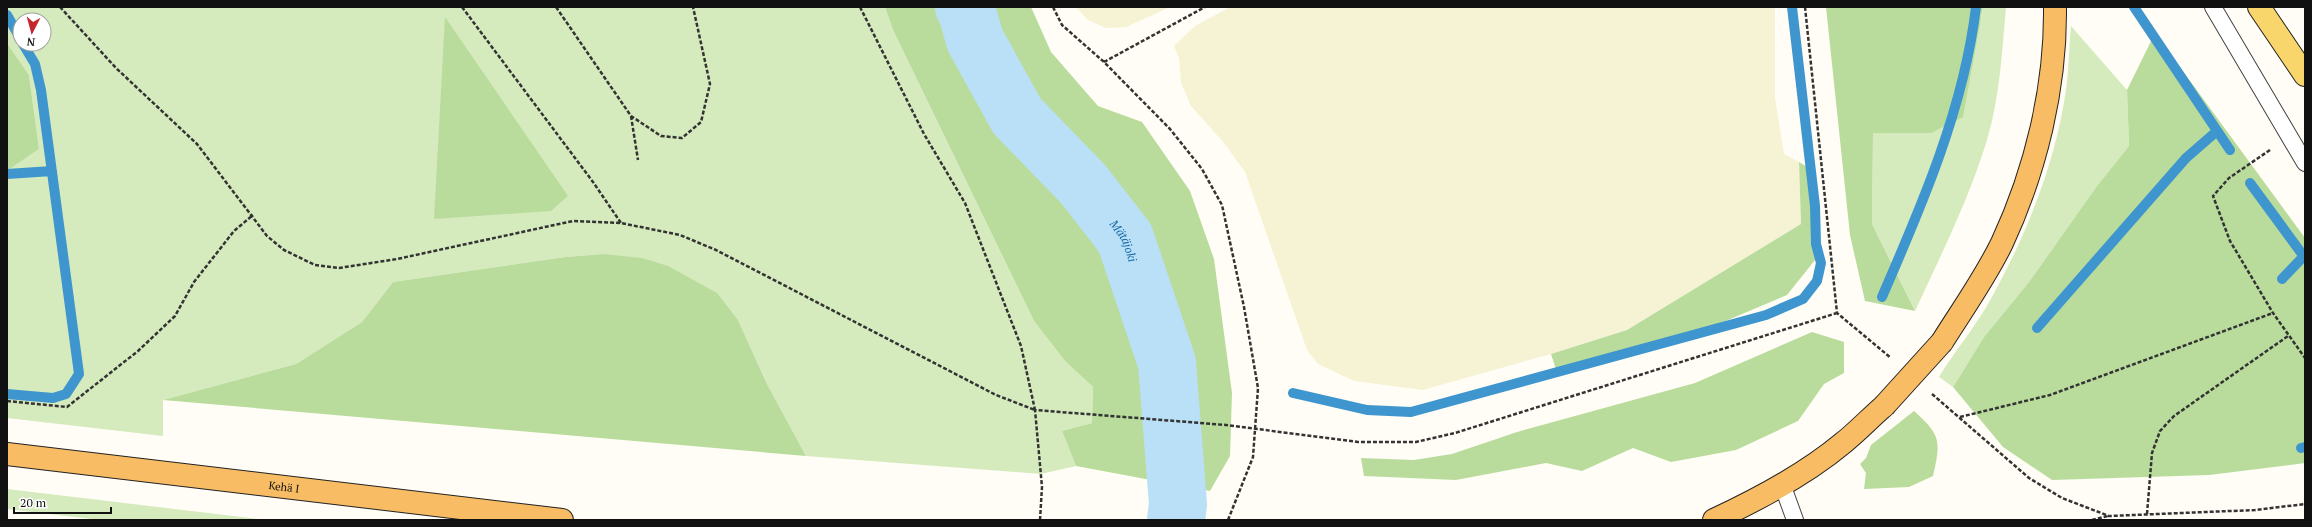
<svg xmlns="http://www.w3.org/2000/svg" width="2312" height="527" viewBox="0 0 2312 527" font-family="'PT Serif',serif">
<rect width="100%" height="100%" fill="#fffdf5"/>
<path fill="#f6f3d4" d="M1076 7H1170L1126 27 1106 28 1088 20Z
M1230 7H1775V98L1784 154 1799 162 1801 224 1627 330 1551 354 1423 390 1354 381 1318 364 1307 350 1245 172 1224 143 1191 106 1181 83 1179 58 1174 46 1195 26Z"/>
<path fill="#d5ebbd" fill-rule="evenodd" d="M7 7H885L893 30 1034 321 1065 361 1093 387 1092 423 1062 431 1076 466 1041 474 806 456 767 384 738 320 603 254 565 257 393 282 362 322 296 364 163 400V436L7 418V171L39 149 29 75 7 43ZM20 20H44V44H20Z
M1983 7H2006C2002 51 2000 97 1987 140 1969 199 1941 255 1915 311L1872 224 1873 133H1931L1982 16Z
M2071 26 2127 90 2129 146 2097 186 2029 282 1984 337 1953 387 1939 377C1954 352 1973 330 1988 304 2025 238 2055 166 2066 90 2069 69 2069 47 2071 26Z
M7 489 267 520H100L7 509Z"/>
<path fill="#b9dc9c" d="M885 7H1031L1051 52 1098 106 1142 122 1190 191 1214 259 1232 393 1230 456 1210 491 1076 466 1062 431 1092 423 1093 387 1065 361 1034 321 893 30Z
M1826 7H1983L1963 117 1931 133H1873L1872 224 1915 311 1865 301 1850 235Z
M445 17 568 196 551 211 434 219Z
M2155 33 2305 238V463L2209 475 2052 480 2003 447 1953 387 1984 337 2029 282 2097 186 2129 146 2127 90Z
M7 43 29 75 39 149 7 171Z
M1799 162 1812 170 1815 260 1787 295 1709 328 1558 375 1551 354 1627 330 1801 224Z
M603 254 642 258 668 266 717 293 738 320 767 384 806 456 163 400 296 364 362 322 393 282 565 257Z
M1812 332 1844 342V373L1824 384 1798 421 1736 450 1671 462 1633 448 1582 471 1546 463 1456 480 1364 476 1361 458 1414 460 1452 454 1517 432 1695 383Z
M1914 411C1941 435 1941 441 1933 476L1909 487 1864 489 1866 473 1860 464 1866 458 1871 445Z"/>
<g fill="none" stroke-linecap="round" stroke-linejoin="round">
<path stroke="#3f96cf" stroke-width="10" d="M2134 7 2230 150
M7 15 20 38
M7 174 52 171
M2250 183 2305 258
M2282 279 2304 256
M1882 297C1922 205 1964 108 1976 7
M2037 328 2186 158 2217 131
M1293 393 1367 410 1411 412 1766 315 1803 299 1817 281 1821 263 1816 244 1815 206 1792 7
M7 394 53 398 66 394 79 374 41 90 35 64 23 44
M2301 448 2305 447"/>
<path stroke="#b9e0f7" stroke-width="58" id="s1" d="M964 7 967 12 975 40 1017 116 1083 184 1125 238 1167 363 1178 504 1176 520"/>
<defs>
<path id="service" d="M2213 7 2305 163
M1782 484 1795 520"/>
<path id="primary" d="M2259 7 2305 75"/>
<g id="trunk">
<path d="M1942 342C1962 310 1985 278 2002 243 2036 170 2056 87 2055 7"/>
<path id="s2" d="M7 454 562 520"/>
<path d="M1714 520C1757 500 1806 474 1843 443 1857 432 1870 418 1884 406"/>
</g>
</defs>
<use href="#service" stroke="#444" stroke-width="18"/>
<use href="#primary" stroke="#222" stroke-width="24"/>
<use href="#trunk" stroke="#222" stroke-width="24"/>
<path stroke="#333" stroke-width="2.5" stroke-dasharray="4 2" stroke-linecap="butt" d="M60 7 116 68 197 144 267 236 284 250 315 265 339 268 397 259 573 221 621 223 680 235 716 250 996 395 1035 410
M462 7 593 182 621 223
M556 7 631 116 661 136 682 138 701 122 710 84 693 7
M860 7 924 134 965 203 1021 346 1035 410
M1053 7 1062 25 1104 62 1170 129 1202 169 1222 205 1244 307 1258 388 1253 457 1228 520
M1805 7 1837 313 1891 358
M1104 62 1205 7
M631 116 638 160
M2270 150 2229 178 2213 196 2230 241 2273 313 2305 358
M1932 394 2029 478 2062 498 2109 516 2255 510 2305 504
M7 401 67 407 138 351 175 316 194 282 234 231 253 215
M1960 417 2050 395 2273 313
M2147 514 2152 453 2160 431 2174 416 2288 336
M1040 520 1042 487 1035 410 1226 425 1358 442H1416L1455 433 1837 313
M2092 520 2108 516"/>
<use href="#service" stroke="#fff" stroke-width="16"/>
<use href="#primary" stroke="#f9d66b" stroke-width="22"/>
<use href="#trunk" stroke="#f7bc64" stroke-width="22"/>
<defs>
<path id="trunk-bridge" d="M1884 406 1942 342"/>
</defs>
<use href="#trunk-bridge" stroke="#222" stroke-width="24" stroke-linecap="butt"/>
<use href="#trunk-bridge" stroke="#f7bc64" stroke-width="22"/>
</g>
<g text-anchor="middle" stroke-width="4" stroke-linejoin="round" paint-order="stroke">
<g font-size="11" fill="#111" stroke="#fff">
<text dy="4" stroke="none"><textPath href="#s2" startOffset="279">Kehä I</textPath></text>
</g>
<g font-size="12" font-style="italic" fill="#1768a6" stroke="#fff">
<text dy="4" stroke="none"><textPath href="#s1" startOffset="287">Mätäjoki</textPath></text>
</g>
</g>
<rect width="2312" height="527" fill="none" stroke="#111111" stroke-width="16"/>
<g transform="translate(32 32) rotate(186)"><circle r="19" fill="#ffffff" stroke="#a0a0a0"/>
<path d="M0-3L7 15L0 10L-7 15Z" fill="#c4262e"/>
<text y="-6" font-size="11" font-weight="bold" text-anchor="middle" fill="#111111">N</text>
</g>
<path d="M14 507v6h97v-6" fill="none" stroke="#111111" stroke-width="2"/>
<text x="20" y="507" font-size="12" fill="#111111" stroke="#ffffff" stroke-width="3" paint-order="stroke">20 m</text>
</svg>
